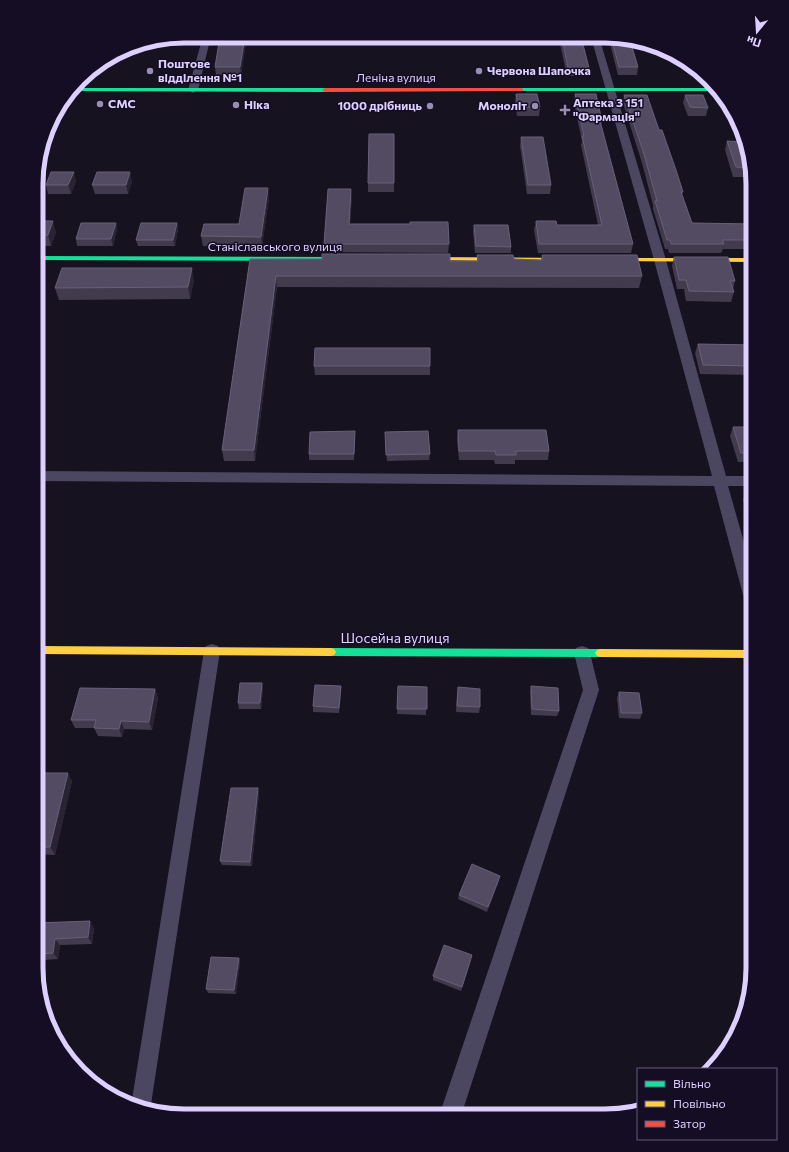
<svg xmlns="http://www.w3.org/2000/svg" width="789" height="1152" viewBox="0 0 789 1152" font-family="Commissioner,sans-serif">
<rect width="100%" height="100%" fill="#16121f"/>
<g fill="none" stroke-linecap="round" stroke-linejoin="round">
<path fill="#4c4760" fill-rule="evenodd" d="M203 36H211L198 90 193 93 188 90Z
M591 37H599L666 260 726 476H753V486H728L753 574V608L748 606 745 602 714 486 37 481V471L712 476 654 260Z
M212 644 218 646 220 651 150 1111 131 1106 204 651 206 646Z
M582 646 588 648 590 653 599 690 461 1116H439L583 690 574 653 576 648Z"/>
<path fill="#16e098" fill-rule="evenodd" d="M73 88H325L328 90 325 92 71 91Z
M521 88H717L720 91H519V89Z
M37 256 351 257 354 259 351 261 37 260Z
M331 648 600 649 603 650 605 653 603 656 600 657 331 656 328 655 326 652 328 649Z"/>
<path fill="#ffcf43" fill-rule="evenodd" d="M422 257 571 258 574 260 571 262 420 260V258Z
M610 258H753V262L608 261 607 260Z
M37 646 331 648 334 649 336 652 334 655 331 656 37 654Z
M600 649 753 650V658L600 657 597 656 595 653 597 650Z"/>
<path fill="#f24e42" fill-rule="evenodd" d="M521 88 523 89V91L325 92 322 90 325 88Z"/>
</g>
<path fill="#423b4e" d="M247 36 241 74 216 75 215 67Z
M554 37H581L589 68 588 76H567L559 39H555Z
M606 37H625L638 67 637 75H618L609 40H607Z
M516 94 540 107 539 116H517L515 103Z
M575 94 602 121 601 125 633 244 631 253H538L534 230 536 221 557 225H598L581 145 582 141 574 103Z
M624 95 659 130 683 192 682 195 692 223 753 224V249H723L721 253H669L668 249H665L653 209V205L642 163 623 103Z
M685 95 708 108 706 116H688L683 103Z
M394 134V192H368V183Z
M521 137 551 185 550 194H527L520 146Z
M727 141 745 142 752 177H733L725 150Z
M76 181 71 194H48L46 185Z
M132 181 128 194H95L92 185Z
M352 197 350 224 449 244 448 253 324 252V244Z
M269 198 262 246H203L201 236 239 224Z
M37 221 56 232 51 246H37Z
M116 223 117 229 113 246H77L76 239Z
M177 223 178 229 175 246H138L136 240Z
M474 225 511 247V253H475L473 231Z
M477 255 514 259 541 260 542 255 642 276 639 288 277 287 255 461H224L222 450 250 259 477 261Z
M674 257 735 281 733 289 734 292 731 302 686 301 684 289H677L672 266Z
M194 280 190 299 59 300 55 288Z
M698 344 753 345V375L700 374 695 353Z
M314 366H430V375H315Z
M733 427 749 431H753V462H738L730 436Z
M458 430 549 451 548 460H515V464H495L494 460H459L457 440Z
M385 432 430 454 429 460 387 461Z
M355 438 354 460H309V454Z
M746 491H753V536L743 500Z
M262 683 263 688 261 709H239L238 703Z
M341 686V692L339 713 313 712V706Z
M398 686 427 687 426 715 397 714Z
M531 686 559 711 557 716 531 715 530 692Z
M155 689 158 698 152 730 124 729 122 737 98 736 94 728H75L71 720Z
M619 692 642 713 640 719 619 718 617 698Z
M457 693 480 707 479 713 456 712Z
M36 773 72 781 55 855 36 854Z
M259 794 252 866 222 865 220 861Z
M499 881 487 912 458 899 459 895Z
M36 923 94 928 92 944 60 945 58 959 43 960 40 977 38 978 36 968Z
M239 958 240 963 236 994 208 993 206 989Z
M471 960 461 991 433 980V976Z"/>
<path fill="#292433" d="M245 36H247L241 74 240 67Z
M74 172 76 181 71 194 68 185Z
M130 172 132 181 128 194 126 185Z
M268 188 269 198 262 246 261 237Z
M351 189 352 197 349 232V224Z
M53 221 56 232 51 246 48 235Z
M116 223 117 229 113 246 111 239Z
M177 223 178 229 175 246 173 240Z
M192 268 194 280 190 299 188 287Z
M276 276 277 287 255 461 254 450Z
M262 683 263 688 261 709 260 703Z
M341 686V692L339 713V708Z
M155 689 158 698 152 730 149 722Z
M121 721 124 729 122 737 119 729Z
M68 773 72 781 55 855 50 847Z
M258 788 259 794 252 866 250 862Z
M500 876 499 881 487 912 488 907Z
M90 921 94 928 92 944 88 937Z
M55 939 60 945 58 959 53 953Z
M38 954 43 960 40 977 37 974 36 968Z
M472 955 471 960 461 991 462 987Z
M239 958 240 963 236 994 234 990Z"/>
<path fill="#524b61" stroke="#68607a" d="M220 36H245L240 67H215Z
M562 37H581L589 68H568Z
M611 37H625L630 40 638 67H619Z
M516 94H537L540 107H518Z
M575 94H596L602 121H600L633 244H539L536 221H556L557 225H602L582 136H584Z
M624 95H647L659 130H662L676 170 683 192H681L692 223 753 224V240H722L724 244H671L670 240H667L655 201H657L644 154Z
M685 95H703L708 108 690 107Z
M369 134H394V183H368Z
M521 137H543L551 185H528Z
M727 141 745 142 750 168 736 167Z
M51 172H74L68 185H46Z
M97 172H130L126 185H92Z
M245 188H268L261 237 201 236 204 224H239Z
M328 189H351L349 224H410V222H448L449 244H324Z
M37 221H53L48 235H37Z
M81 223H116L111 239H76Z
M141 223H177L173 240H136Z
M474 225H508L511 247 476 246Z
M322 254H450V261H478L477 255H513L514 259 543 260 542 255H637L642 276H276L254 450H222L250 259H322Z
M674 257H728L735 281H730L734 292 689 291 686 280H679Z
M62 268H192L188 287 55 288Z
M698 344 753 345V366L703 365Z
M315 348H430V366H314Z
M733 427H748L749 431H753V453H741Z
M458 430H546L549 451H516V455H496L495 451H459Z
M355 431 354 454H309L310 432Z
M428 431 430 454 386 455 385 432Z
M746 491H753V514Z
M240 683H262L260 703H238Z
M315 685 341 686 339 708 313 706Z
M398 686 427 687V709H397Z
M531 686 558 688 559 711 532 709Z
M458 687 480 689V707L457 706Z
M80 688 155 689 149 722 121 721 119 729 94 728 96 720H71Z
M619 692 639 693 642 713H621Z
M36 773H68L50 847H36Z
M231 788H258L250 862 220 861Z
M472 864 500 876 488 907 459 895Z
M90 921 88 937 55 939 53 953 38 954 36 966V923Z
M444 945 472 955 462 987 433 976Z
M211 957 239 958 234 990 206 989Z"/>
<g fill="#978eb1" stroke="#150d24" stroke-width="1.5">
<circle cx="150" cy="71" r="4"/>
<circle cx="479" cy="71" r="4"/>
<circle cx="100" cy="104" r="4"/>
<circle cx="236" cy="105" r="4"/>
<circle cx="430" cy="106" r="4"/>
<circle cx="535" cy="106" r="4"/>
<path d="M563 104h4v4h4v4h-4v4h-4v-4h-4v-4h4z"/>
</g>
<g text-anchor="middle" stroke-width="3" stroke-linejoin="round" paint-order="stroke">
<g font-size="12" font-weight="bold" fill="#ddd0ff" stroke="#150d24" text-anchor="start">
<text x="158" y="68">Поштове<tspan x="158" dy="14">відділення №1</tspan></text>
<text x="487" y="75">Червона Шапочка</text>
<text x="573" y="107">Аптека 3 151<tspan x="573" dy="14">"Фармація"</tspan></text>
<text x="108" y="108">СМС</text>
<text x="244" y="109">Ніка</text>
<text x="422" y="110" text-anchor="end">1000 дрібниць</text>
<text x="527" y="110" text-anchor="end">Моноліт</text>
</g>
<g font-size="12" fill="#ddd0ff" stroke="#150d24">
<text x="396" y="82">Леніна вулиця</text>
<text x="275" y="251">Станіславського вулиця</text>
</g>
<g font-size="14" fill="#ddd0ff" stroke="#150d24">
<text x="395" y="643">Шосейна вулиця</text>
</g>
</g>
<path d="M0 0H789V1152H0ZM184 43H605A141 141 0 0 1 746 184V968A141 141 0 0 1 605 1109H184A141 141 0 0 1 43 968V184A141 141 0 0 1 184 43Z" fill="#150d24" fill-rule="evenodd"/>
<path fill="none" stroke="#ddd0ff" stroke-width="5" d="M184 43H605A141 141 0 0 1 746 184V968A141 141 0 0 1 605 1109H184A141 141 0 0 1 43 968V184A141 141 0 0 1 184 43Z"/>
<rect x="637" y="1068" width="140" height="72" fill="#150d24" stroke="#655b7c"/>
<rect x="645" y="1081" width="20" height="6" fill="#16e098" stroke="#655b7c"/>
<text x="673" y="1088" font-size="12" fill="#ddd0ff">Вільно</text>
<rect x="645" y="1101" width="20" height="6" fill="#ffcf43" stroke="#655b7c"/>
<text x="673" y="1108" font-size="12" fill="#ddd0ff">Повільно</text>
<rect x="645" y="1121" width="20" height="6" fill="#f24e42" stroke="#655b7c"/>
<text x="673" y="1128" font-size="12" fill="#ddd0ff">Затор</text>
<g transform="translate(757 32) rotate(198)" stroke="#150d24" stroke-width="3" paint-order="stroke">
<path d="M0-3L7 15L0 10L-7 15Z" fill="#ddd0ff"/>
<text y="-6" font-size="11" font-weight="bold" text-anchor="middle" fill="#ddd0ff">Пн</text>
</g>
</svg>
